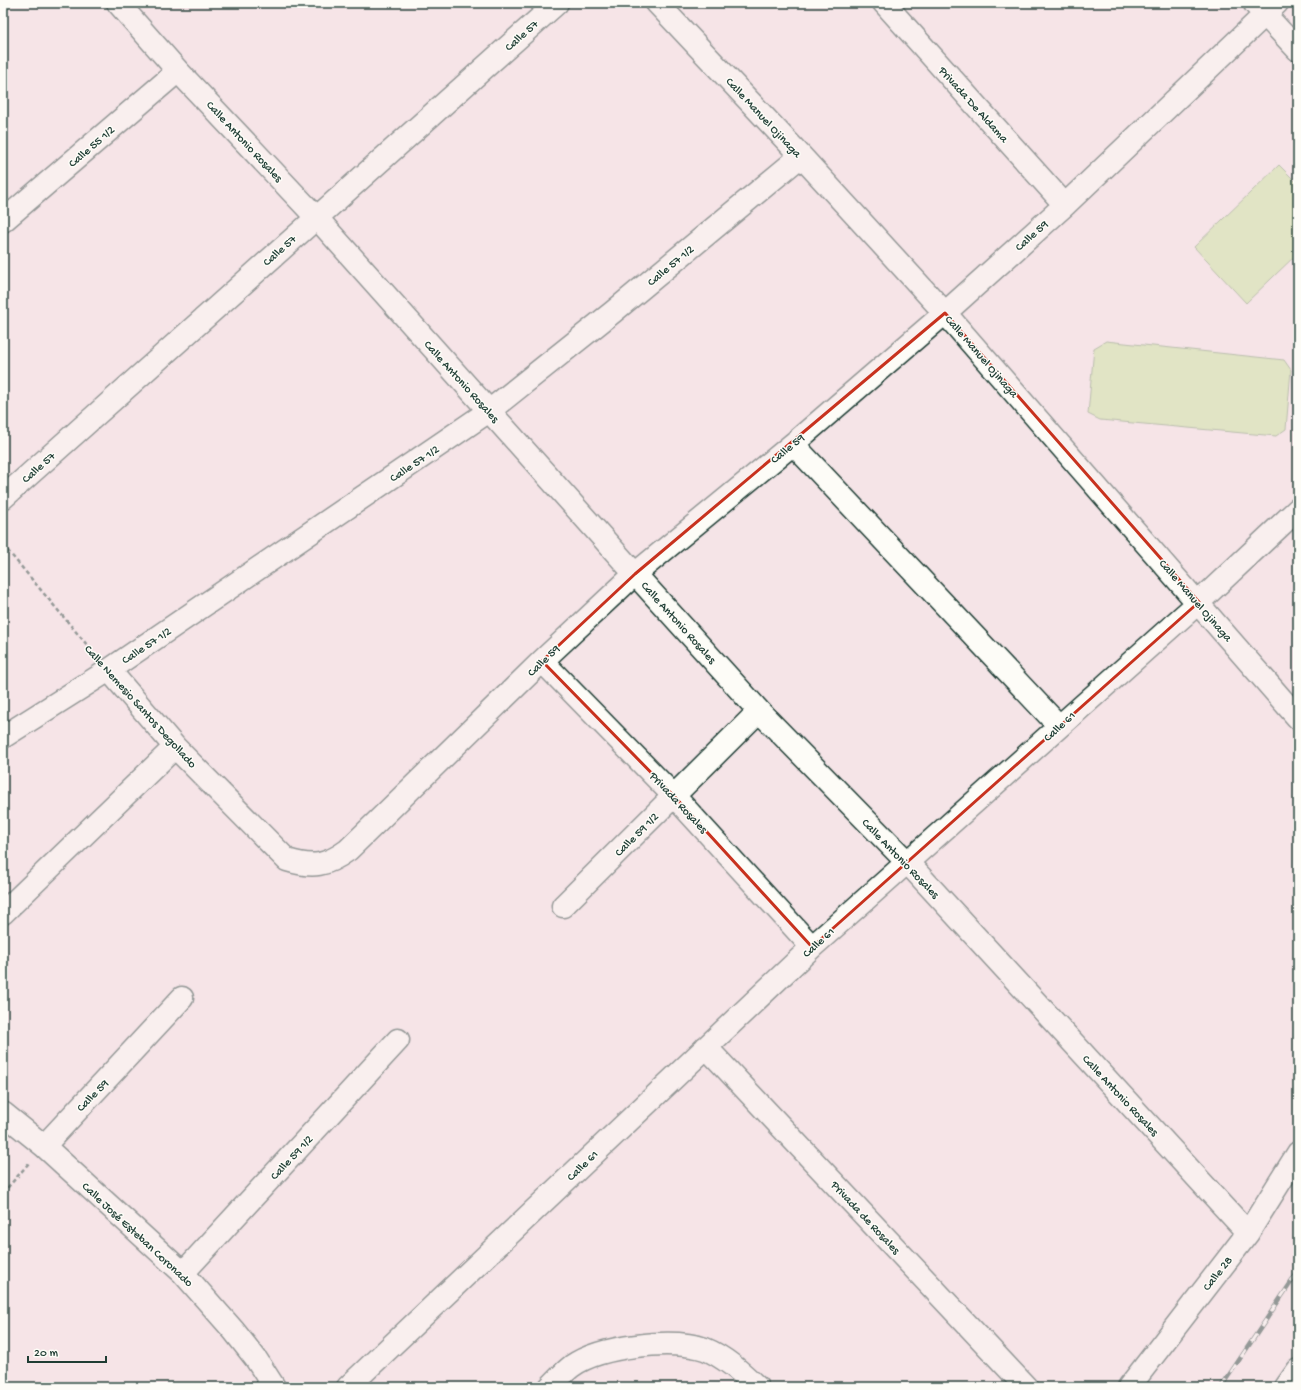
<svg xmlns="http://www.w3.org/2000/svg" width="1301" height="1390" viewBox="0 0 1301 1390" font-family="'Gochi Hand',sans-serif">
<rect width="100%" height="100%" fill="#f5e4e7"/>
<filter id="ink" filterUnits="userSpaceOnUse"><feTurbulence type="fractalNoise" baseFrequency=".025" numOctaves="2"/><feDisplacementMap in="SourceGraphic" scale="8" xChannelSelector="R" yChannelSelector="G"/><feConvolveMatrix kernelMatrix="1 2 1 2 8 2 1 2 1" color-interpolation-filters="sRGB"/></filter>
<g filter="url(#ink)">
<path fill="#c7e49b" stroke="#739068" d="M1279 165 1298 184V253L1246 303 1194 247Z
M1106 341 1284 360 1291 370 1286 429 1276 436 1100 420 1088 414 1094 348Z"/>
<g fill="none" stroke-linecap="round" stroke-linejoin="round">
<defs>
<path id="minor" d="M118 3 178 71 316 217 635 574 759 711 907 862 1248 1233
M657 3 801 156 945 313 1298 718
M884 3 1065 205
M1255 4 1298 50
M3 221 178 71
M793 444 1059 726
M3 498 557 3
M542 661 674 796 812 947
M109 670 175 747 287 860C313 868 326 866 348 850L542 661 635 574 793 444 945 313 1065 205 1277 3
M3 737 109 670 489 411 613 312 801 156
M563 906 759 711
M3 913 175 747
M706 1047 1026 1387
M3 1113 44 1146 183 1273 234 1331 256 1359 274 1387
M44 1146 182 998
M183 1273 398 1040
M348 1387 812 947 1199 602 1298 509
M550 1387C557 1380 564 1372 572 1366 600 1346 673 1338 705 1349 725 1357 742 1373 757 1387
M1129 1387 1248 1233 1298 1153
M1286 1387 1298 1370"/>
</defs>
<use href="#minor" stroke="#1f3d34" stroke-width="25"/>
<path stroke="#1f3d34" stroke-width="2.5" stroke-dasharray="4 3" stroke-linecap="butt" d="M3 545 93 652
M3 1193 29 1163"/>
<use href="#minor" stroke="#fdfcf7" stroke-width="22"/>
<defs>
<path id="rail" d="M1221 1387 1298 1272"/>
</defs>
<use href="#rail" stroke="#1f3d34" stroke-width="4.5"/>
<use href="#rail" stroke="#fdfcf7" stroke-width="3" stroke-dasharray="9" stroke-linecap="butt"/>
</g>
</g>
<path d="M0 0H1301V1390H0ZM945 313 1199 602 812 947 674 796 542 661 635 574Z" fill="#f5e4e7" fill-opacity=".55" fill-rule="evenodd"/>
<path fill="none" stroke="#c8321e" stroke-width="3" stroke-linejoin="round" d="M945 313 1199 602 812 947 674 796 542 661 635 574Z"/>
<g text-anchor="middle" stroke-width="3" stroke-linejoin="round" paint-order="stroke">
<g font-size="12" fill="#1f3d34" stroke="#fdfcf7">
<text transform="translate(521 35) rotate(-42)" y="4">Calle 57</text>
<text transform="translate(974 104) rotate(48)" y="4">Privada De Aldama</text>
<text transform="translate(764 117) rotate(47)" y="4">Calle Manuel Ojinaga</text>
<text transform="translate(245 141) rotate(47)" y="4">Calle Antonio Rosales</text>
<text transform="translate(91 146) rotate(-41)" y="4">Calle 55 1/2</text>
<text transform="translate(1031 235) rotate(-42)" y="4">Calle 59</text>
<text transform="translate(279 250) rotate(-42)" y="4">Calle 57</text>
<text transform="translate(670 265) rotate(-40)" y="4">Calle 57 1/2</text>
<text transform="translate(982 356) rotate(49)" y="4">Calle Manuel Ojinaga</text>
<text transform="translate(462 381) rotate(48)" y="4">Calle Antonio Rosales</text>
<text transform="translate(787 448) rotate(-40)" y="4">Calle 59</text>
<text transform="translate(414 463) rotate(-34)" y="4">Calle 57 1/2</text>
<text transform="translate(38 467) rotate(-42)" y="4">Calle 57</text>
<text transform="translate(1196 600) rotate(49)" y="4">Calle Manuel Ojinaga</text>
<text transform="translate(679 622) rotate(48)" y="4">Calle Antonio Rosales</text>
<text transform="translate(146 645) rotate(-34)" y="4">Calle 57 1/2</text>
<text transform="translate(543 660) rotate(-44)" y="4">Calle 59</text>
<text transform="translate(141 706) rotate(48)" y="4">Calle Nemesio Santos Degollado</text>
<text transform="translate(1059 726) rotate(-42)" y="4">Calle 61</text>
<text transform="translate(679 802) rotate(47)" y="4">Privada Rosales</text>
<text transform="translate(636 834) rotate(-45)" y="4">Calle 59 1/2</text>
<text transform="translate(901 858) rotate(46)" y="4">Calle Antonio Rosales</text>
<text transform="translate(818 942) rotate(-42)" y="4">Calle 61</text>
<text transform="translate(92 1095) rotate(-46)" y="4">Calle 59</text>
<text transform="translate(1121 1095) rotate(47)" y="4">Calle Antonio Rosales</text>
<text transform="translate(291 1157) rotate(-47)" y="4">Calle 59 1/2</text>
<text transform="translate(582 1165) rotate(-44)" y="4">Calle 61</text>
<text transform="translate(866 1217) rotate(47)" y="4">Privada de Rosales</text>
<text transform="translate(138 1234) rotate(43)" y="4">Calle José Esteban Coronado</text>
<text transform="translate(1217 1273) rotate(-52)" y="4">Calle 28</text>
</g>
</g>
<rect width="1301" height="1390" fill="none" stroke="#fdfcf7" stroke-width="16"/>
<rect x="8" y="8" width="1285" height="1374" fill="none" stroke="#1f3d34" stroke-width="1.5" filter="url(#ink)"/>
<path d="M28 1356v6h78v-6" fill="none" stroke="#1f3d34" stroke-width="2"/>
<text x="34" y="1356" font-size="12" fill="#1f3d34" stroke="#fdfcf7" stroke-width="3" paint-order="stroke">20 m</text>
</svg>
